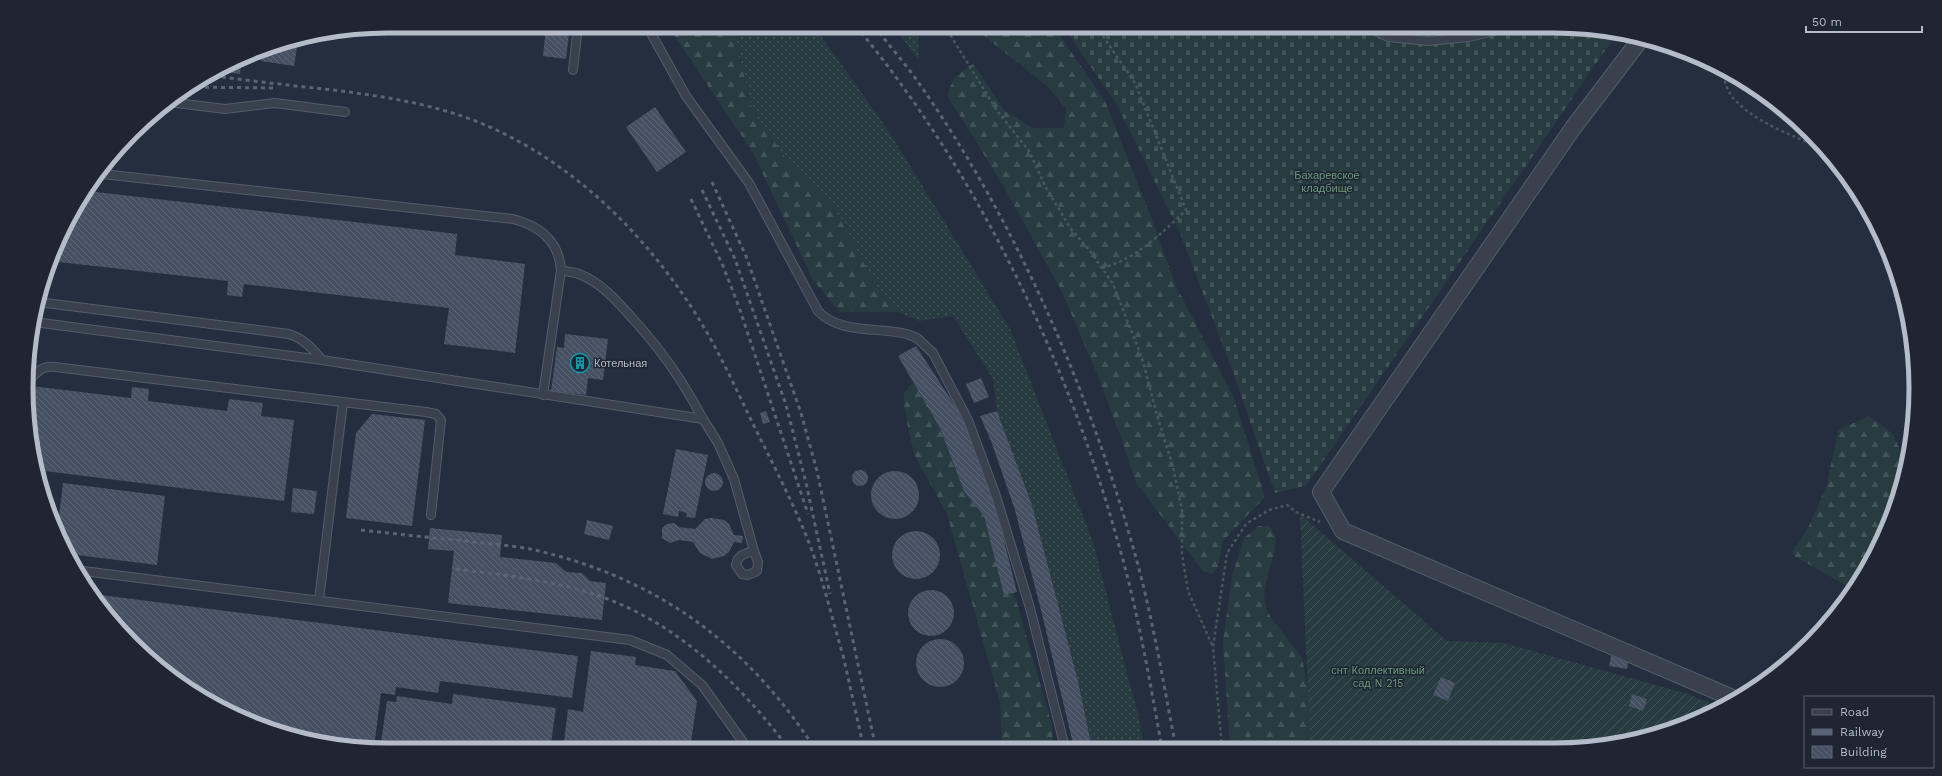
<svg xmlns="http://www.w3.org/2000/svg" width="1942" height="776" viewBox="0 0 1942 776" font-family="'Work Sans',sans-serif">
<defs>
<pattern id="grass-dots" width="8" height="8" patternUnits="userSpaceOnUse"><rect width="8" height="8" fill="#273b40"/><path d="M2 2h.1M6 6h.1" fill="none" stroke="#44555a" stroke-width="1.8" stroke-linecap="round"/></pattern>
<pattern id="forest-firs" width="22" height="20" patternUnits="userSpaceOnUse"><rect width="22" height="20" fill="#273b40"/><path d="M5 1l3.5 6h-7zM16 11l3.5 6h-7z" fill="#44555a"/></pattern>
<pattern id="cemetery-stones" width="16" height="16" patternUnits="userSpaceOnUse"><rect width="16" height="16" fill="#273b40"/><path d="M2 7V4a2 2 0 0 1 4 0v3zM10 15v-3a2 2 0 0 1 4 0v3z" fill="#44555a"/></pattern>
<pattern id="garden-furrows" width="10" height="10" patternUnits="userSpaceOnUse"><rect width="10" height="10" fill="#273b40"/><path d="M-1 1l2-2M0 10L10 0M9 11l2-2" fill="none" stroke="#44555a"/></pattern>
<pattern id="building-back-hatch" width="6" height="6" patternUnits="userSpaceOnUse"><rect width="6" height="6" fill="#465063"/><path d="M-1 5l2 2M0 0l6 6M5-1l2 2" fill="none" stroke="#5e6778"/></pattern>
</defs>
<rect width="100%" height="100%" fill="#252e3f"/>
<path fill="url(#grass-dots)" d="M733 26H814L890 133 1010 329 1093 542 1139 719 1144 748H1092L1078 681 1032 505 997 411 993 379 953 316 919 321 897 312 874 282 828 197 792 167 752 110Z
M893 26H914L918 33 919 60Z"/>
<path fill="url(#forest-firs)" d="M668 26H733L752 110 792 167 828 197 874 282 897 312H840L813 280 753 153Z
M972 26H1050L1058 33 1105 101 1146 204 1176 286 1233 396 1265 497 1223 541 1218 567 1212 574 1203 571 1136 483 1119 432 1098 376 1061 290 1004 187 947 95 954 78 973 64 1005 111 1033 128H1064L1066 108 1048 87Z
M917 378 985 493 1052 725 1053 748H1002L1000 702 947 514 915 456 909 433 904 403V393Z
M1869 416 1893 434 1906 464 1897 504 1854 590 1791 554 1808 528 1827 485 1838 430Z
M1258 526H1270L1276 537 1274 554 1267 577 1264 596 1267 612 1302 658 1319 748H1230L1223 642 1232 576 1244 538Z"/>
<path fill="url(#cemetery-stones)" d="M1063 26H1554L1615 36 1306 486 1275 493 1230 364 1180 233 1117 105Z"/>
<path fill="url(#garden-furrows)" d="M1300 514 1447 641 1504 643 1688 694 1721 708 1714 713 1601 747 1312 748 1310 737Z"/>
<path fill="url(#building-back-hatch)" d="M546 26H570L566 59 543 56Z
M298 41 294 66 261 61 262 49 271 45Z
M242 59 240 74 215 71Z
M655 107 686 152 657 172 626 127Z
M88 191 457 234 455 255 525 264 515 353 444 344 449 308 244 284 242 297 227 295 228 281 50 261 74 207Z
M565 334 608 339 603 380 588 378 586 395 551 391 557 347 564 348Z
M916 346 965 421 997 513 1017 592 1004 595 984 516 964 491 940 428 898 356Z
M981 378 989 397 974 403 966 384Z
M31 386 131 398 132 387 149 389 148 401 227 411 229 399 263 403 261 416 294 420 284 501 37 470 33 458Z
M766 411 770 422 763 424 760 413Z
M997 411 1032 505 1078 681 1092 748H1074L1042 614 1015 510 991 441 980 416Z
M372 414 425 420 412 526 346 518 356 433Z
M676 449 708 455 695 518 686 517 687 513 679 511 678 517 663 514Z
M852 478a8 8 0 1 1 16 0a8 8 0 1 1-16 0Z
M871 495a24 24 0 1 1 48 0a24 24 0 1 1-48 0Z
M705 482a9 9 0 1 1 18 0a9 9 0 1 1-18 0Z
M63 483 165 496 157 565 69 554 58 524Z
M293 488 317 491 314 514 291 512Z
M711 518 724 520 729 524 734 535 743 536 742 543 734 542 729 552 724 556 712 559 700 553 693 542 679 540 670 543 662 538V528L667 524 674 523 679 527 695 529 705 519Z
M587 520 613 526 609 540 584 534Z
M430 528 502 535 500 557 556 563 566 572 582 573 590 581 606 583 602 620 448 603 454 551 428 549Z
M892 555a24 24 0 1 1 48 0a24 24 0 1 1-48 0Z
M908 613a23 23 0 1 1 46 0a23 23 0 1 1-46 0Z
M93 594 578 656 572 698 440 681 438 693 396 687 395 695 381 693 374 748 272 731 167 675 116 627Z
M916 663a24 24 0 1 1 48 0a24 24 0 1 1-48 0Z
M591 651 636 657 635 665 675 671 697 701 690 749 563 750 568 709 583 712Z
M1611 656 1629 659 1627 669 1609 666Z
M1441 677 1455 683 1448 701 1433 695Z
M453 694 556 708 550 750 380 749 387 701 396 702 397 696 452 704Z
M1632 694 1647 699 1643 711 1629 706Z"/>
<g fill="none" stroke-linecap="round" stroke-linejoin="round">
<defs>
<path id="service" d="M647 26 686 96 749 183 818 311C839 334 878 327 907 334L917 338 933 353 968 420 996 496 1030 608 1065 748
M1366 26 1388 37 1428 41 1469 37 1515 26
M573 70 578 26
M168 102 225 109 275 103 345 112
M102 174 513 219C540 226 559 241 561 270L543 395
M561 270C567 272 574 272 579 274 602 283 618 302 633 319 663 352 682 380 703 419
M38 302 289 334C304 339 312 348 322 360L703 419 718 443 734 479 754 551 758 562 757 571 748 575 742 574 736 565C738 554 745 554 754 551
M34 322 322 360
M30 380C38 370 43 366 55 367L343 402
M75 570 630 640 667 655 702 685 748 749
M319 600 343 402 426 412 436 414 441 420 431 515"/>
<path id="minor" d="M1640 40 1573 128 1321 492 1343 531 1735 699"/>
</defs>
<use href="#service" stroke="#545c69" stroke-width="10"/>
<use href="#minor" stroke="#545c69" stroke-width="18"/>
<path stroke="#45585d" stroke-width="2.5" stroke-dasharray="3 3" stroke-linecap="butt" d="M943 26 949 33 998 112 1029 151 1046 188 1071 229 1090 251 1113 284 1142 358 1157 415 1173 467 1182 511V554L1188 591 1213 647
M1096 26 1135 83 1186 210C1161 234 1135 260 1101 268
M1722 69C1724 80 1727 92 1735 100 1756 123 1796 137 1824 149
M1222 748 1213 647 1227 553 1246 524 1269 510 1287 505 1296 512 1320 522"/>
<use href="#service" stroke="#39414f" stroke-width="8"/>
<use href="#minor" stroke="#39414f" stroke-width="16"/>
<path stroke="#5b6476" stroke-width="3" stroke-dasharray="4 4" stroke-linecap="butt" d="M856 26C979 174 1071 368 1121 553 1139 617 1150 683 1162 748
M874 26C888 44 903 61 916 79 1017 222 1092 397 1138 565 1154 625 1164 687 1176 748
M206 75C245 80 285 85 324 89 375 95 425 102 473 120 563 155 635 223 688 302 713 339 732 380 751 420 769 456 787 491 803 528 821 570 831 615 844 659
M189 87 273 88
M712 182 746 256 801 413 817 471 876 749
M702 190 735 259 786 405 806 483 830 594
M691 199 723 266 739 307 808 514
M361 530C397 534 432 538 467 541 488 544 510 545 530 549 654 576 747 643 815 749
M456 569C510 576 565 581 615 602 686 631 744 689 789 749
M843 655 864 749"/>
</g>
<defs>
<symbol id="building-ring" viewBox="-11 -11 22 22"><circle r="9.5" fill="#1e2634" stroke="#0f9aa8" stroke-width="1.5"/><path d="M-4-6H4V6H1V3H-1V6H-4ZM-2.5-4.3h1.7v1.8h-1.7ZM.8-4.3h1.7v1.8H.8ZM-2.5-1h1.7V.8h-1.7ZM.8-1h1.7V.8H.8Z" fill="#0f9aa8"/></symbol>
</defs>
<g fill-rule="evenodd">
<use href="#building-ring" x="569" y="352" width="22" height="22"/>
</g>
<g text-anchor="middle" stroke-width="3" stroke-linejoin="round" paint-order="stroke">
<g font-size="11" fill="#6c9a79" stroke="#1e2634">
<text x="1327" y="179">Бахаревское<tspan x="1327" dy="13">кладбище</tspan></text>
<text x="1378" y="674">снт Коллективный<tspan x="1378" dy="13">сад N 215</tspan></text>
</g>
<g font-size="11" fill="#b5bcc9" stroke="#1e2634" text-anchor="start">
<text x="594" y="367">Котельная</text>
</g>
</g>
<path d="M0 0H1942V776H0ZM388 33H1554A355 355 0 0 1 1909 388V388A355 355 0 0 1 1554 743H388A355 355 0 0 1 33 388V388A355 355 0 0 1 388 33Z" fill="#1e2634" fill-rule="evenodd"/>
<path fill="none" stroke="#b5bcc9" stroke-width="5" d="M388 33H1554A355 355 0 0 1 1909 388V388A355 355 0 0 1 1554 743H388A355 355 0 0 1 33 388V388A355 355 0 0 1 388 33Z"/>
<rect x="1804" y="696" width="130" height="72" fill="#1e2634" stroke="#5a6270"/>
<rect x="1812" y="709" width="20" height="6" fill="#39414f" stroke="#5a6270"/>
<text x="1840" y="716" font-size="12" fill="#b5bcc9">Road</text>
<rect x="1812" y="729" width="20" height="6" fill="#5b6476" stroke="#5a6270"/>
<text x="1840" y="736" font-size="12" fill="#b5bcc9">Railway</text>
<rect x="1812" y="746" width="20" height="12" fill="url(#building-back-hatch)" stroke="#5a6270"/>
<text x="1840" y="756" font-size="12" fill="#b5bcc9">Building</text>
<path d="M1806 26v6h116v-6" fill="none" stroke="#b5bcc9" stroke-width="2"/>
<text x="1812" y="26" font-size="12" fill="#b5bcc9" stroke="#1e2634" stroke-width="3" paint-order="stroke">50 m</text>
</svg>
